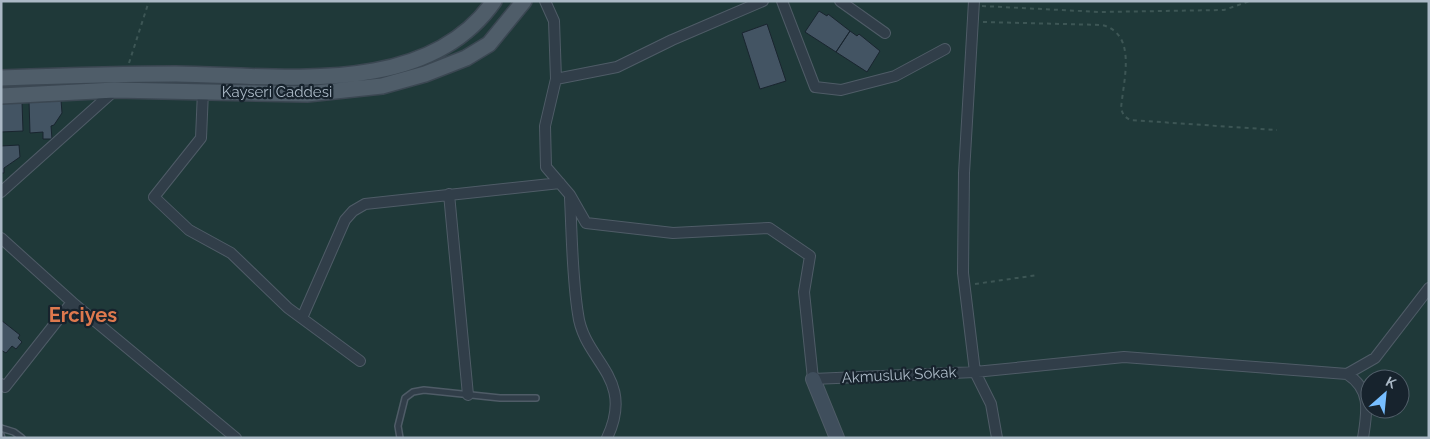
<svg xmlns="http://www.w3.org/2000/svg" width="1430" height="439" viewBox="0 0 1430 439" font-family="Raleway,sans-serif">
<rect width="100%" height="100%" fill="#1d2d38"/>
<path fill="#1f3939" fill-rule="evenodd" d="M1 1H1429V438H1ZM1370 379H1400V409H1370Z"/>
<path fill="#435463" stroke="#19252f" d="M819 11 827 16 828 14 850 31 836 52 805 32Z
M767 24 786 81 760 89 742 33Z
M850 31 857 36 859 34 880 51 867 72 836 52Z
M61 100 62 113 54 125 51 126 52 139H43V132L30 133 29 101Z
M22 102 23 131 1 132V103Z
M19 145 20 157 4 168V173H1V146Z
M1 320 20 335 18 338 22 342 16 349 12 346 6 353 1 350Z"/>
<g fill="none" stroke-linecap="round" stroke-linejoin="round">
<defs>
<path id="lane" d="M1 428 14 432 22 438
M1 435 2 438
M400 438 398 426 405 398 413 392 424 390 500 398H536"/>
<path id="street" d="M545 1 554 21 556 79 545 126 546 167 570 195 586 223 673 233 769 228 810 256 804 292 813 379 975 372 991 404 997 438
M782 1 815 87 841 90 895 76 945 49
M840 1 885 33
M974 1 964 173 963 273 975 372 1124 357 1347 374C1372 390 1367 412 1363 438
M556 79 617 67 672 40 763 1
M203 91 201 138 154 197 189 230 231 253 288 308 360 361
M1 192 115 90
M449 194 468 395
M570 198C572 237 572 276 578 314 584 362 636 377 607 438
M1 238 72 302
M302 318 345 220 353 211 365 204 560 183
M1347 374 1375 358 1429 288
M1 384 5 387 72 302 236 438"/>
<path id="secondary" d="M813 379 837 438"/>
<path id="primary" d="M1 78C59 76 118 74 176 74 279 75 426 99 494 1
M1 96 115 90 307 94 382 86 425 74 466 58 489 44 524 1"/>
</defs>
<use href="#lane" stroke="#4f5c67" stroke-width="8"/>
<use href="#street" stroke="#4f5c67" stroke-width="12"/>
<use href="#secondary" stroke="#4f5c67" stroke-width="16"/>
<use href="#primary" stroke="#3b4752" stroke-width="18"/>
<path stroke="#3d5655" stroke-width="2" stroke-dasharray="4 4" stroke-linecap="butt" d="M982 6 1100 12 1224 10 1250 1
M983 22 1102 25C1138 34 1123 81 1121 109L1124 116 1130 120 1277 130
M129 63 149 1
M975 284 1038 275
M308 438V437"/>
<use href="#lane" stroke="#313e49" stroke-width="5"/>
<use href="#street" stroke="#313e49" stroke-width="10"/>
<use href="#secondary" stroke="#3f4e5c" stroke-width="14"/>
<use href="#primary" stroke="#4f5d69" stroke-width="15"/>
</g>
<g text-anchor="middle" stroke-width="4.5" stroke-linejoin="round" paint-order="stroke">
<g font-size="15" fill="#abb9c6" stroke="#17232d">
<text x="277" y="97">Kayseri Caddesi</text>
<text transform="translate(899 375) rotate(-3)" y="5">Akmusluk Sokak</text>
</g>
<g font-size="20" font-weight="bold" fill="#de794e" stroke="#17232d">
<text x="83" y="322">Erciyes</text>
</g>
</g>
<rect width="1430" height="439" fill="none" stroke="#abb9c6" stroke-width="5"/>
<g transform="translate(1385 394) rotate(27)"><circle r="24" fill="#17232d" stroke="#525f6a"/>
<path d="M0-4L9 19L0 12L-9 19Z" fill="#77beff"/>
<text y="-8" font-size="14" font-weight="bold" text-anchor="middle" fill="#abb9c6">K</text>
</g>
</svg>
